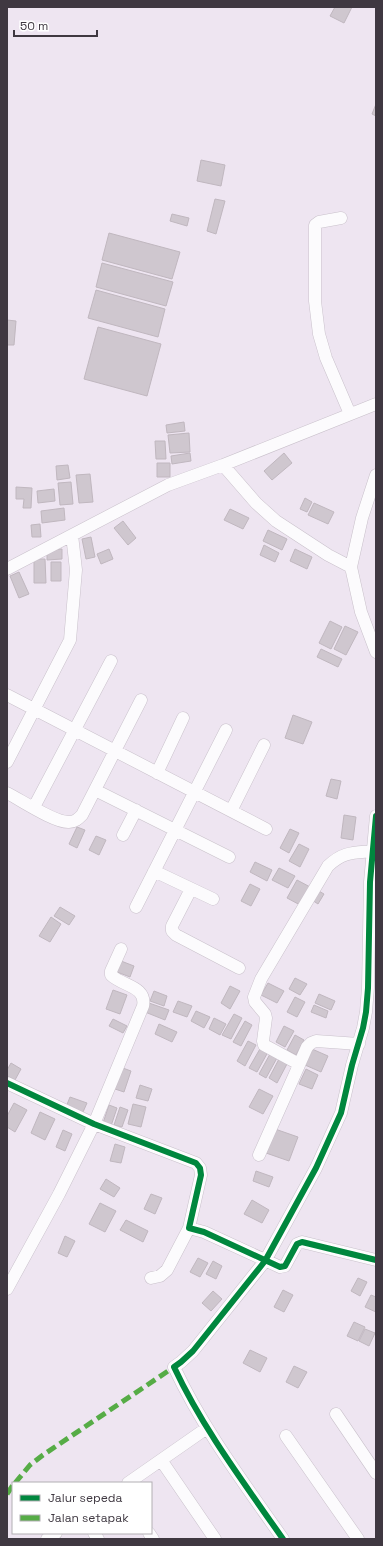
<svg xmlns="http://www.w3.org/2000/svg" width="383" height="1546" viewBox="0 0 383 1546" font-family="'Space Grotesk',sans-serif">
<rect width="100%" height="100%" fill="#eee5f1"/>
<path fill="#cfc7cf" stroke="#c0b7bf" d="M335 7H352L344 23 330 16Z
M376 104V116L372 114Z
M201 160 225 165 221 186 197 181Z
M215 199 225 201 216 234 207 231Z
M172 214 189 218 187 226 170 221Z
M109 233 180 252 172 279 102 260Z
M102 263 173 282 166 306 96 287Z
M96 290 165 309 158 337 88 318Z
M7 320 16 321 14 345H7Z
M98 327 161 344 147 396 84 379Z
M184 422 185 431 167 433 166 425Z
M189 433 190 452 170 453 168 435Z
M155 441H165L166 459H156Z
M190 453 191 461 172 464 171 456Z
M284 453 292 463 272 480 264 471Z
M157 463H170V477H157Z
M68 465 70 478 57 480 56 466Z
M90 474 93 502 79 503 76 475Z
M71 482 73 504 60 505 58 483Z
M16 487 32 488 31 508H23L24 499H16Z
M54 489 55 501 38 503 37 491Z
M305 498 312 502 307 512 300 509Z
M314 503 334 512 328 524 308 515Z
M64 508 65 520 42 523 41 511Z
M230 509 249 518 243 529 224 520Z
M123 521 136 538 128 545 114 528Z
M40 524 41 537H32L31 525Z
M268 530 287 539 282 550 263 541Z
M91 537 95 557 86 559 82 539Z
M264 545 279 553 275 562 260 555Z
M62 549V559L47 560V550Z
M109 549 113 559 101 564 97 554Z
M295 549 312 557 307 569 290 561Z
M34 559H45L46 583H34Z
M51 562H61V581H51Z
M19 572 29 594 19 598 10 576Z
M330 621 342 627 331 649 319 643Z
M345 626 358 632 346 655 334 649Z
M321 649 342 659 338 667 317 657Z
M293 715 312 722 303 744 285 738Z
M331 779 341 781 337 799 326 796Z
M344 815 356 817 353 840 341 838Z
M77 827 85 830 77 848 69 844Z
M290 829 299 833 289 853 280 848Z
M96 836 106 840 99 855 89 850Z
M299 844 309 849 300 867 289 861Z
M255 862 272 870 267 881 250 872Z
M279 868 295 876 288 888 272 880Z
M297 880 312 888 302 906 287 898Z
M250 884 260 889 251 906 241 901Z
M317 890 324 894 318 904 312 900Z
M60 907 75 916 69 925 54 916Z
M51 917 61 924 50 942 39 936Z
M121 961 134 966 130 977 117 972Z
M295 978 307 984 300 995 289 989Z
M268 983 284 991 277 1003 261 995Z
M230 986 240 991 230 1009 221 1003Z
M113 990 127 995 120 1014 106 1009Z
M154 991 167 996 164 1006 150 1001Z
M319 994 335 1001 331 1010 315 1003Z
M295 997 305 1002 297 1017 287 1012Z
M178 1001 192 1006 187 1017 173 1012Z
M149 1003 169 1010 165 1020 145 1012Z
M314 1005 328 1011 326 1018 311 1012Z
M196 1011 210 1017 204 1028 191 1021Z
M234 1014 242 1018 231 1039 222 1035Z
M214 1018 226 1024 220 1035 209 1029Z
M113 1019 127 1026 123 1033 109 1026Z
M245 1021 252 1025 241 1046 233 1042Z
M159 1024 177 1032 172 1042 155 1034Z
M284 1026 294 1031 285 1047 276 1042Z
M295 1035 304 1040 296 1055 287 1050Z
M248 1041 256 1045 245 1066 237 1061Z
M261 1047 268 1052 257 1072 249 1068Z
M312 1049 328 1056 321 1072 305 1065Z
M270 1054 277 1058 266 1078 259 1074Z
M279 1059 287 1064 277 1083 269 1078Z
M11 1063 21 1069 15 1080 7 1076V1070Z
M120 1067 131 1071 124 1092 112 1088Z
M306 1069 318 1075 312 1089 299 1084Z
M140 1085 152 1089 148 1101 136 1098Z
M259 1089 273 1096 263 1114 249 1107Z
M70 1097 87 1103 83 1112 66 1107Z
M14 1103 27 1110 15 1132 7 1127V1116Z
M133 1104 146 1107 141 1127 128 1124Z
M109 1105 117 1108 111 1126 103 1123Z
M120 1107 128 1110 122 1127 114 1125Z
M40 1112 55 1119 45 1140 31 1133Z
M275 1129 298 1137 289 1161 266 1153Z
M63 1130 72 1134 65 1151 56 1147Z
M115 1144 125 1147 121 1163 110 1161Z
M256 1171 273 1177 269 1187 253 1181Z
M106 1179 120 1188 114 1197 100 1189Z
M151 1194 162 1198 155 1214 144 1209Z
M252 1200 269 1210 262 1223 244 1214Z
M100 1203 116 1211 105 1232 89 1224Z
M126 1220 148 1231 143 1242 120 1230Z
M65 1236 75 1241 67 1257 58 1253Z
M198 1258 208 1263 200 1277 190 1272Z
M213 1261 222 1266 216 1279 206 1274Z
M358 1278 367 1282 360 1296 351 1291Z
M283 1290 293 1295 284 1312 274 1307Z
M213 1291 222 1299 211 1311 202 1303Z
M371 1295 376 1297V1312L365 1307Z
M354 1322 365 1327 358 1341 347 1336Z
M365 1329 375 1333 369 1346 359 1341Z
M250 1350 267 1358 260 1372 243 1363Z
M294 1366 307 1372 298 1388 286 1382Z"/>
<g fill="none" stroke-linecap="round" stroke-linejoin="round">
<defs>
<path id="minor" d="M341 218 319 222 315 225V301L319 334 326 358 350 414
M223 465 256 503 276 521 328 555 351 567
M376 475 362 518 351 567 361 612 376 652
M7 569 168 485 223 465 376 404
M7 695 266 829
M7 762 70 640 76 570 72 535
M157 773 183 718
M95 790 229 857
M7 793C21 800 55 823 69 822 75 822 78 819 82 815L141 700
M34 807 111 661
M231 811 264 745
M123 835 136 810
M154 871 213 899
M191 889 172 926V931L176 935 239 968
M136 907 226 730
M299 1064 264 1045 263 1041 266 1018 265 1014 255 1002 254 997 261 979 328 866C344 851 354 853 374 851
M7 1083 94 1124 196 1163 200 1168 201 1175 189 1228 204 1232 280 1267 285 1266 297 1244 302 1242 376 1260
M259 1155 307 1047 311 1043 316 1041 359 1044
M151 1278 160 1276 167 1270 189 1228
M7 1289 59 1194 94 1124 143 1006C147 986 122 986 111 975V971L121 949
M336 1414 376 1473
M286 1436 358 1539
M161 1460 215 1539
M128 1483 207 1428
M94 1533 98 1539
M149 1533 153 1539
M47 1539 56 1533
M283 1539C244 1483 203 1429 174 1367L181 1362 193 1351 265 1261 316 1168 341 1113 352 1065 363 1028 366 1012 368 988 370 882 376 816"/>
</defs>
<use href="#minor" stroke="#c9c1cb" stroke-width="13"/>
<use href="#minor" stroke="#fcfbfd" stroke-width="12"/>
<path stroke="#56ac46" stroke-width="5" stroke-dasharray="10 5" stroke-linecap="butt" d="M15 1483 30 1465 43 1455 174 1367
M7 1494 13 1485"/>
<defs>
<path id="cycleway" d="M7 1083 94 1124 196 1163 200 1168 201 1175 189 1228 204 1232 280 1267 285 1266 297 1244 302 1242 376 1260
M283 1539C244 1483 203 1429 174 1367L181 1362 193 1351 265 1261 316 1168 341 1113 352 1065 363 1028 366 1012 368 988 370 882 376 816"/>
</defs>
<use href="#cycleway" stroke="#fff" stroke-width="8"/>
<use href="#cycleway" stroke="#00873e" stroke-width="6"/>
</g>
<rect width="383" height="1546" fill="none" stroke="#3f3841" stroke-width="16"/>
<rect x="12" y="1482" width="140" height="52" fill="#ffffff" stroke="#b2afb3"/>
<rect x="20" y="1495" width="20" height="6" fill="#00873e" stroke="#b2afb3"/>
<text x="48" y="1502" font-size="12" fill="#3f3841">Jalur sepeda</text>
<rect x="20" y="1515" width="20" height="6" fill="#56ac46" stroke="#b2afb3"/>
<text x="48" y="1522" font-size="12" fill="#3f3841">Jalan setapak</text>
<path d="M14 30v6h83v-6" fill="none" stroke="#3f3841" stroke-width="2"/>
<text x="20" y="30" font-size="12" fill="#3f3841" stroke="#ffffff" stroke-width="3" paint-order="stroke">50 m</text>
</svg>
